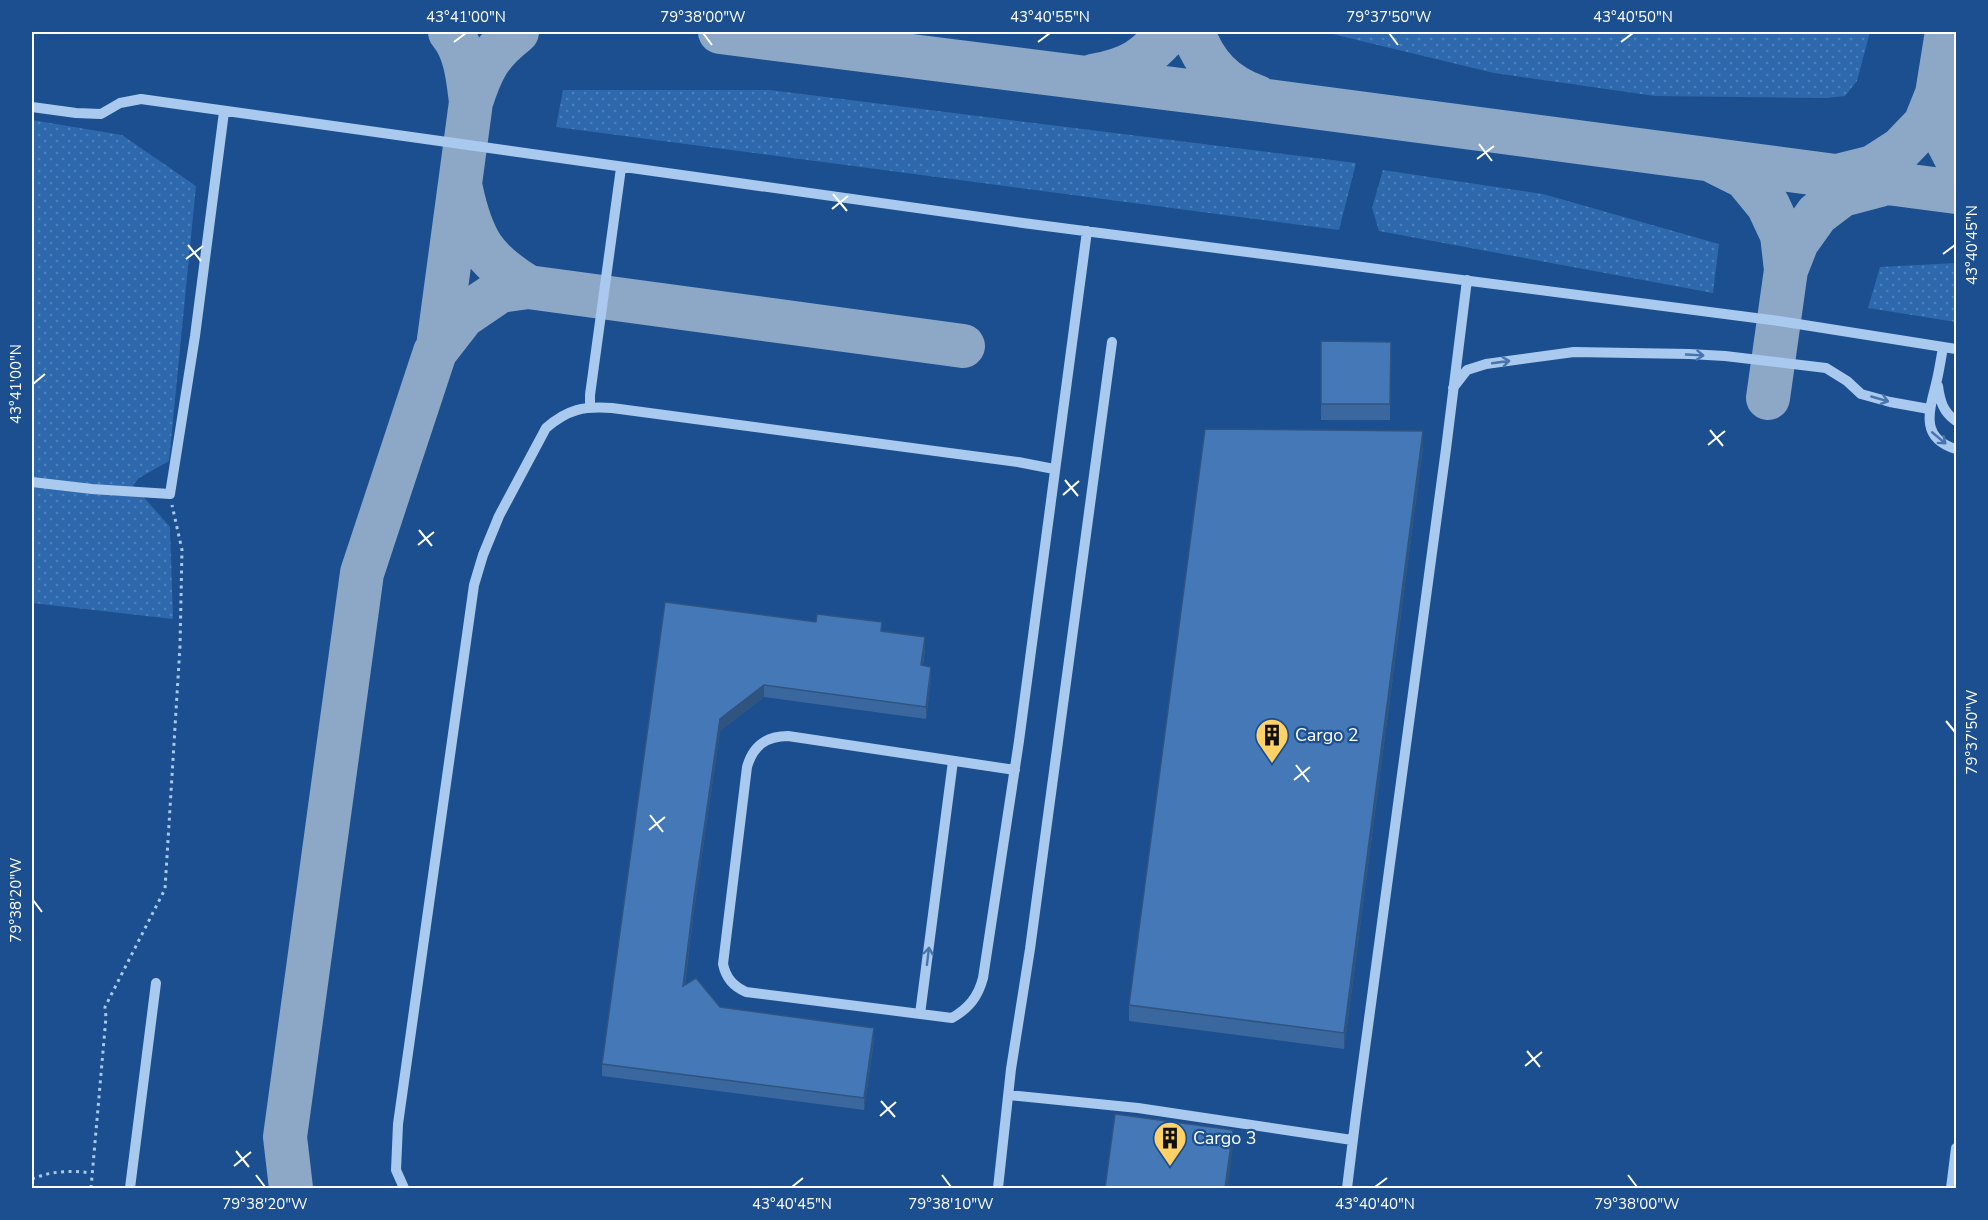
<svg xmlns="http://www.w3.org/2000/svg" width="1988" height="1220" viewBox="0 0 1988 1220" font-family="'Nunito Sans',sans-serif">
<defs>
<pattern id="green-dots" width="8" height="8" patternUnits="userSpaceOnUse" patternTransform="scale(1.5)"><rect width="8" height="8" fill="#2e69ad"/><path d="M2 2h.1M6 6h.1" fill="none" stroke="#4d80b9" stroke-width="1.8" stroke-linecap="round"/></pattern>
</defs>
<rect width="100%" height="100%" fill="#1b4f8f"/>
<path fill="url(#green-dots)" d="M1324 32H1870L1857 81 1845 96 1827 98 1655 96 1494 73Z
M563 90H770L1356 163 1339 230 556 127Z
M32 120 122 135 196 186 169 461 139 478 133 485 170 527 173 619 32 603Z
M1383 170 1543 194 1719 244 1713 293 1379 231 1372 208Z
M1956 263V322L1868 308 1880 267Z"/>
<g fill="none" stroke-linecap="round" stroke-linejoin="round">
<path stroke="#8da7c7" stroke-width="44" d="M450 32C466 51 468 78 471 102
M720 32 1268 101 1956 192
M1193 32C1205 65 1224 85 1257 97
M1947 32 1937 94 1941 129 1956 158
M1093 76C1131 69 1144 60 1169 32
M1715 162 1745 177 1768 205 1782 235 1786 270
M1841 175 1873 167 1901 149 1925 124 1937 94
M461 189C465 208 471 230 482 247 493 264 512 277 528 287
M438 347 471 102C482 68 489 54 517 32
M1768 398 1786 270 1797 242 1817 214 1842 195 1880 185
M291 1188 285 1137 362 573 435 352 463 316 500 291 528 287 963 346"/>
<path stroke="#a9c9ee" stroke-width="3" stroke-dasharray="3 4.5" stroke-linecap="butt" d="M32 1179C51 1171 71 1170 91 1173
M91 1188 106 1017 105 1007 165 889 180 646 182 550 172 505"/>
<path stroke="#a9c9ee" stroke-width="10" d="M32 107 76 113 101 114 120 103 141 99 1023 223 1779 321 1956 349
M1943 347C1941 359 1939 372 1936 384 1929 412 1920 438 1956 449
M1938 386C1940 401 1943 412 1956 421
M1453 388 1467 370 1486 364 1574 352 1689 354 1725 356 1826 368 1847 381 1861 394 1890 402 1929 409
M590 406V395L621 168
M32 482 92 489 170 494 195 336 224 112
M1015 770 788 736C766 736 753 746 747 767L723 964C726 978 733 986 746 992L952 1018C969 1008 978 997 983 978L1019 741 1087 231
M920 1014 953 761
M1008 1095 1138 1108 1352 1140
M130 1188 156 983
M404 1188 396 1170 398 1124 474 585 483 555 499 516 546 428C568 409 584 406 612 408L1018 462 1054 469
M998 1188 1011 1069 1030 949 1112 342
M1347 1188 1356 1115 1446 449 1467 280
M1951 1188 1956 1148"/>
</g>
<path fill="#3a679d" d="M1321 341 1391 342 1390 420H1321Z
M1423 447 1344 1049 1129 1021V1005Z
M665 602 882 631 925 649 923 665 931 679 926 719 764 697 720 731 694 910 685 985 720 1007 874 1040 864 1110 602 1076V1064Z"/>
<path fill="#305480" d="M1423 431V447L1344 1049V1033Z
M925 637V649L921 677V665Z
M931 667V679L926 719V707Z
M764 685V697L720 731 694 910 683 998V986L694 898 720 719Z
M874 1028V1040L864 1110V1098Z
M1233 1130V1146L1228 1188H1225Z"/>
<path fill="#4478b7" stroke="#305480" stroke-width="1.5" d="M1321 341 1391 342 1390 404H1321Z
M1205 429 1423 431 1344 1033 1129 1005Z
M665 602 816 622 817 614 882 622 881 631 925 637 921 665 931 667 926 707 764 685 720 719 694 898 683 986 696 978 720 1007 874 1028 864 1098 602 1064Z
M1115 1114 1233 1130 1225 1188H1105Z"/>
<defs><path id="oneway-shaft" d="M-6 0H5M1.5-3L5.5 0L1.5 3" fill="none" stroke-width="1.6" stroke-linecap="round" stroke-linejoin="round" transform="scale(1.5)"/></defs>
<g stroke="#4674ac">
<use href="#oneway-shaft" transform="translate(1695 355) rotate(3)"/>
<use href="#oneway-shaft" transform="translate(1501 362) rotate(-8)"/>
<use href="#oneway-shaft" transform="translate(1880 399) rotate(16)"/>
<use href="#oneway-shaft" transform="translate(1939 438) rotate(40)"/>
<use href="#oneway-shaft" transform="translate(928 956) rotate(-83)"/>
</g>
<path fill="none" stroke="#fff" stroke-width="2" d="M703 33 712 45M1389 33 1398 45M454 42 466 33M1038 42 1050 33M1621 42 1633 33M1479 144 1492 161M1477 159 1494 146M833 194 847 211M832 209 848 196M188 245 201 261M1943 254 1955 245M186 259 203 246M33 384 45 374M1710 430 1723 446M1708 445 1725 431M1065 480 1078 496M1063 495 1079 481M419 530 432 546M418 545 434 532M1946 721 1955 732M1296 765 1309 782M1294 780 1310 767M650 815 663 832M649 830 665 817M33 900 42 912M1527 1051 1540 1067M1525 1066 1542 1052M881 1101 895 1117M880 1116 896 1102M236 1151 249 1167M234 1166 251 1152M256 1175 265 1187M942 1175 951 1187M1628 1175 1637 1187M792 1187 803 1178M1375 1187 1387 1178"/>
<defs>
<symbol id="building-pin" viewBox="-11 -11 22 30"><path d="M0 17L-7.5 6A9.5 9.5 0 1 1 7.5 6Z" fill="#ffd166" stroke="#1b4f8f"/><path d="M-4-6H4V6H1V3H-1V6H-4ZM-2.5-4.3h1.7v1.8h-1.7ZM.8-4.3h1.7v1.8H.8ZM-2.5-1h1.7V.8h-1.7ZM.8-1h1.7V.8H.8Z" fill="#111"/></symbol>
</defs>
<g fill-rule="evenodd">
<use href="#building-pin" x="1253" y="716" width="38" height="52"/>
<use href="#building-pin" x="1151" y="1119" width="38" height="52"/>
</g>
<g text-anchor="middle" stroke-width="4.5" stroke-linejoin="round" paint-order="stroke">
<g font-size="18" fill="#fff" stroke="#1b4f8f" text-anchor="start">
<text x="1295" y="741">Cargo 2</text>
<text x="1193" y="1144">Cargo 3</text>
</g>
</g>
<rect width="1988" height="1220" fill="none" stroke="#1b4f8f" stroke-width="66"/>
<rect x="33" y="33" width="1922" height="1154" fill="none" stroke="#fff" stroke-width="2"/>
<g font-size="15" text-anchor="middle" fill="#fff">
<text x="466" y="22">43°41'00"N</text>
<text x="703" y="22">79°38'00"W</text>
<text x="1050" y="22">43°40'55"N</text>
<text x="1389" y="22">79°37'50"W</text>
<text x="1633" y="22">43°40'50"N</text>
<text transform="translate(1972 245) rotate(-90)" y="5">43°40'45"N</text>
<text transform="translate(16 384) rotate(-90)" y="5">43°41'00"N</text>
<text transform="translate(1972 732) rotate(-90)" y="5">79°37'50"W</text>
<text transform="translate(16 900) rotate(-90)" y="5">79°38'20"W</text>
<text x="265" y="1209">79°38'20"W</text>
<text x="792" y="1209">43°40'45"N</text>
<text x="951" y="1209">79°38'10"W</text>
<text x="1375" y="1209">43°40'40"N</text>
<text x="1637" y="1209">79°38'00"W</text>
</g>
</svg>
